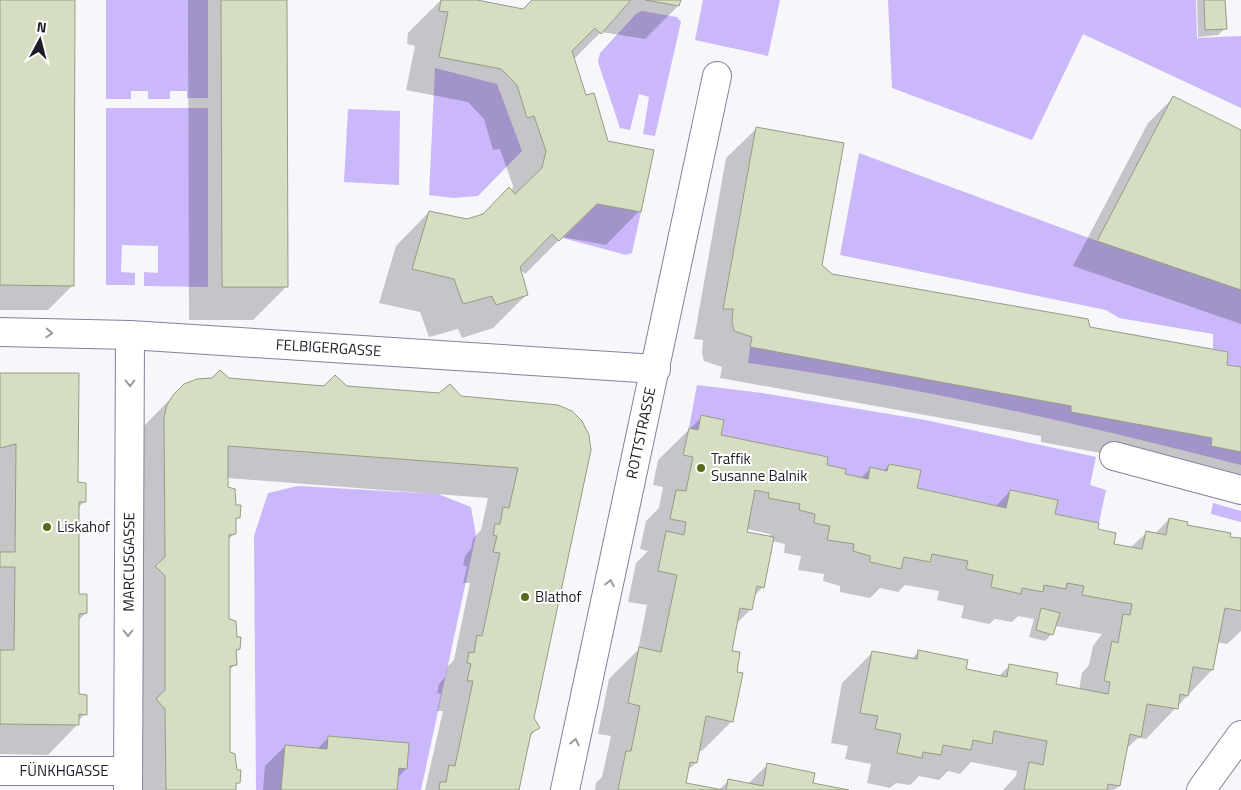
<svg xmlns="http://www.w3.org/2000/svg" width="1241" height="790" viewBox="0 0 1241 790" font-family="'Titillium Web',sans-serif">
<rect width="100%" height="100%" fill="#f7f6fb"/>
<path fill="#cbb8fa" d="M106 0H208V98H187V91H170V99H148V91H131V99H106Z
M703 0H780L768 56 695 40Z
M888 0H1196L1197 38 1241 36V108L1083 34 1032 140 892 88Z
M642 11 677 17 681 22 655 136 643 134 649 97 639 94 630 130 620 128 598 62 600 53 637 13Z
M435 68 497 84 522 151 478 196 453 198 429 195Z
M106 108H208V287L144 286V272L158 273V246L122 245 121 272 135 273V285H106Z
M348 109 400 111 399 185 344 182Z
M859 153 1097 241 1241 290V367L1227 365 1228 352 1213 349V334L1119 318 1106 310 840 255Z
M597 204 641 212 632 253 626 255 563 238Z
M750 347 1071 406V412L1212 438 1211 446 1241 452V465C1078 423 914 386 748 363Z
M697 385 762 393 925 420 1096 457 1090 485 1106 490 1099 523 1055 514 1058 500 1010 490 1006 508 917 488 921 470 889 464 887 471 870 467 868 479 845 474 846 469 827 465 828 457 721 435 723 420 701 415 698 430 689 428Z
M298 486 438 494 471 507 476 535 421 790H256L254 536 268 493Z
M1213 503 1241 511V522L1211 514Z"/>
<path fill="#0003" fill-rule="evenodd" d="M0 0H73V285L48 310H0Z
M188 0H286L287 286 253 320H189Z
M441 0H470L523 11 534 0H679L678 6 645 39 601 32 573 60 585 97 639 211 606 245 562 237 525 274 519 268 526 295 493 328 462 338 458 329 429 337 420 312 379 303 396 246 429 212 467 220 482 216 512 192 513 186 500 149 493 150 484 119 468 102 406 90 415 46 407 44 408 33Z
M1197 0H1224L1226 28 1218 35 1198 37Z
M1173 98 1241 131V324L1073 266 1148 123Z
M757 128 820 266 832 275 1089 328 1226 366 1241 369V488L1182 468 1041 442V436L720 378 722 367 704 361 702 353 703 340 694 339 726 158Z
M0 374 77 483 84 502 78 508 77 595 86 613 78 621 77 696 85 714 78 721V724L48 755 0 754Z
M228 380 347 387 558 406 532 718 538 728 528 738 517 790H425L443 711H437L441 694 437 693 439 684 445 677 447 667 454 660 470 583H463L467 567 463 565 465 556 471 549 473 539 481 530 488 498 227 478V488L238 517 235 521V533L227 541 228 620 239 649 235 653V665L228 671 229 753 238 782 235 786V790H135L143 427 184 385Z
M702 417 719 436 825 466 843 475 860 479 871 468 883 471 889 465 916 489 995 507 1010 491 1054 515 1096 530 1113 545 1130 548 1146 533 1155 534 1169 519 1186 526 1241 540V631L1227 644 1217 642 1212 670 1146 739 1138 738 1125 750 1119 786 1114 790H1003L1016 776 1017 771 971 762 960 774 948 771 939 780 919 776 910 785 896 783 890 788 867 783 871 764 845 759 848 746 831 743 842 683 873 652 911 660 919 651 965 670 998 677 1010 665 1054 685 1079 690 1082 673 1089 665 1093 646 1102 634 1055 626 1052 634 1045 641 1029 637 1034 619 1018 616 1012 622 995 619 989 624 961 618 964 606 937 600 939 591 905 585 898 592 880 588 870 598 840 592V586L823 581 824 574 798 570 801 556 784 553 785 544 772 541 763 587 754 596 751 609 736 624 731 652 732 721 702 751H698L696 763 687 771 685 784 716 790H595L596 783 602 777 611 736 598 734 609 679 638 650 647 605 628 602 636 563 648 551 640 549 646 521 659 508 663 487 653 485 658 460ZM747 529 770 534V538L746 533Z
M328 738 406 769 397 778 395 790H263L265 766 285 746 317 749Z
M768 764 812 784 843 790H719L728 781 748 784Z"/>
<path fill="#d5dec2" stroke="#949d82" d="M0 0H75L74 286 0 285Z
M221 0H287L288 287H222Z
M441 0H477L523 9 532 0H631L601 34 595 28 572 51 586 95 594 93 608 141 654 150 641 212 597 204 559 241 552 234 520 267 528 295 496 305 492 296 463 304 454 279 412 269 429 211 467 219 483 214 509 187 515 194 542 168 546 151 534 116 527 118 517 85 501 69 439 57 448 12 439 11Z
M645 0H681L679 6Z
M1204 0H1225L1227 29 1205 30Z
M1173 96 1241 130V290L1097 241Z
M756 127 844 143 822 265 832 274 1088 319 1090 327 1228 352 1227 365 1241 367V452L1211 446 1212 438 1071 412V406L750 347 752 337 734 331 732 322 733 309H723Z
M220 370 229 378 324 386 335 375 347 386 439 393 450 384 461 396 558 405 572 411 582 421 589 435 591 450 534 718 540 728 531 733 519 790H439L440 782H446L449 765 455 766 473 681H467L471 664 467 663 469 652 474 653 477 635 482 636 500 553 493 552 497 536 493 535 495 524H500L503 507 509 508 518 468 228 446V487L235 489 236 505H241L240 518H236V534L229 535V619L236 621 237 637H241L240 649 236 650 237 665 230 666V752L235 754 237 770H241L240 783H236V790H166L165 709 156 699 165 690V576L155 566 165 557 164 417 167 405 173 395 184 384 197 379 212 378Z
M0 373H79L78 482 86 483V502H79V594H87V613L79 614V694L87 695V715L79 714V725L0 724V650H14L15 567H0V552H15L16 444 0 448Z
M701 415 724 420 721 435 828 457 827 465 846 469 845 474 868 479 870 467 887 471 889 464 921 470 917 488 1006 508 1010 490 1058 500 1055 514 1099 523 1098 529 1116 533 1114 544 1142 549 1146 531 1166 535 1169 518 1188 522 1187 525 1231 533 1230 537 1241 538V611L1225 608 1213 670 1193 667 1188 696 1180 694 1178 709 1147 704 1141 737 1130 734 1120 786 1108 784 1107 790H1024L1029 762 1043 765 1047 741 994 731 992 744 973 740 971 750 943 745 941 755 923 752 922 758 897 753 901 734 875 729 878 716 860 713 872 651 917 659 918 650 968 660 966 669 1007 677 1009 664 1058 673 1056 684 1108 694 1110 682 1104 681 1112 641 1118 643 1123 614 1130 615 1132 604 1082 595 1084 586 1067 583 1066 589 1044 585 1043 592 1022 588 1021 594 991 587 993 575 966 569 968 561 932 554 930 562 904 557 901 569 870 562V556L853 551 854 544 827 540 830 526 814 523 815 514 799 510 800 504 768 498 769 493 755 490 747 532 774 537 764 588 757 586 752 610 740 608 732 651 740 652 737 672 743 673 733 722 706 716 697 763 690 762 686 783 723 790H618L626 751H631L640 706 628 703 639 647 661 652 677 575 658 571 666 531 684 535 686 522 670 519 676 490 686 491 693 457 683 455 689 428 698 430Z
M1041 608 1060 613 1053 635 1036 630Z
M328 736 409 743 407 769 399 768 397 790H281L285 745 327 749Z
M767 763 815 773 813 783 849 790H726L728 779 763 786Z"/>
<g fill="none" stroke-linecap="round" stroke-linejoin="round">
<defs>
<g id="minor">
<path id="s1" d="M0 332 130 335 656 369"/>
<path d="M1114 456 1241 490"/>
<path id="s2" d="M0 771H128"/>
<path id="s3" d="M128 790 130 335"/>
<path id="s4" d="M565 790 717 76"/>
</g>
<path id="secondary" d="M1201 790 1241 735"/>
</defs>
<use href="#minor" stroke="#868099" stroke-width="30"/>
<use href="#secondary" stroke="#868099" stroke-width="30"/>
<use href="#minor" stroke="#fff" stroke-width="28"/>
<use href="#secondary" stroke="#fff" stroke-width="28"/>
</g>
<defs><path id="oneway-chevron" d="M-2-3.5L2.5 0L-2 3.5" fill="none" stroke-width="1.6" stroke-linecap="round" stroke-linejoin="round" transform="scale(1.25)"/></defs>
<g stroke="#9a999d">
<use href="#oneway-chevron" transform="translate(49 333) rotate(2)"/>
<use href="#oneway-chevron" transform="translate(130 383) rotate(90)"/>
<use href="#oneway-chevron" transform="translate(610 583) rotate(-78)"/>
<use href="#oneway-chevron" transform="translate(128 633) rotate(90)"/>
<use href="#oneway-chevron" transform="translate(575 742) rotate(-78)"/>
</g>
<g fill="#576a17" stroke="#fff" stroke-width="2">
<circle cx="701" cy="468" r="5"/>
<circle cx="47" cy="527" r="5"/>
<circle cx="525" cy="597" r="5"/>
</g>
<g text-anchor="middle" stroke-width="4" stroke-linejoin="round" paint-order="stroke">
<g font-size="15" fill="#1f1c26" stroke="#fff">
<text dy="5" stroke="none"><textPath href="#s1" startOffset="329">FELBIGERGASSE</textPath></text>
<text dy="5" stroke="none"><textPath href="#s4" startOffset="365">ROTTSTRASSE</textPath></text>
<text dy="5" stroke="none"><textPath href="#s3" startOffset="228">MARCUSGASSE</textPath></text>
<text dy="5" stroke="none"><textPath href="#s2" startOffset="64">FÜNKHGASSE</textPath></text>
</g>
<g font-size="15" fill="#1f1c26" stroke="#fff" text-anchor="start">
<text x="711" y="464">Traffik<tspan x="711" dy="17">Susanne Balnik</tspan></text>
<text x="57" y="532">Liskahof</text>
<text x="535" y="602">Blathof</text>
</g>
</g>
<g transform="translate(40 40) rotate(7)" stroke="#ffffff" stroke-width="4" paint-order="stroke">
<path d="M0-4L9 19L0 12L-9 19Z" fill="#1f1c26"/>
<text y="-8" font-size="14" font-weight="bold" text-anchor="middle" fill="#1f1c26">N</text>
</g>
</svg>
